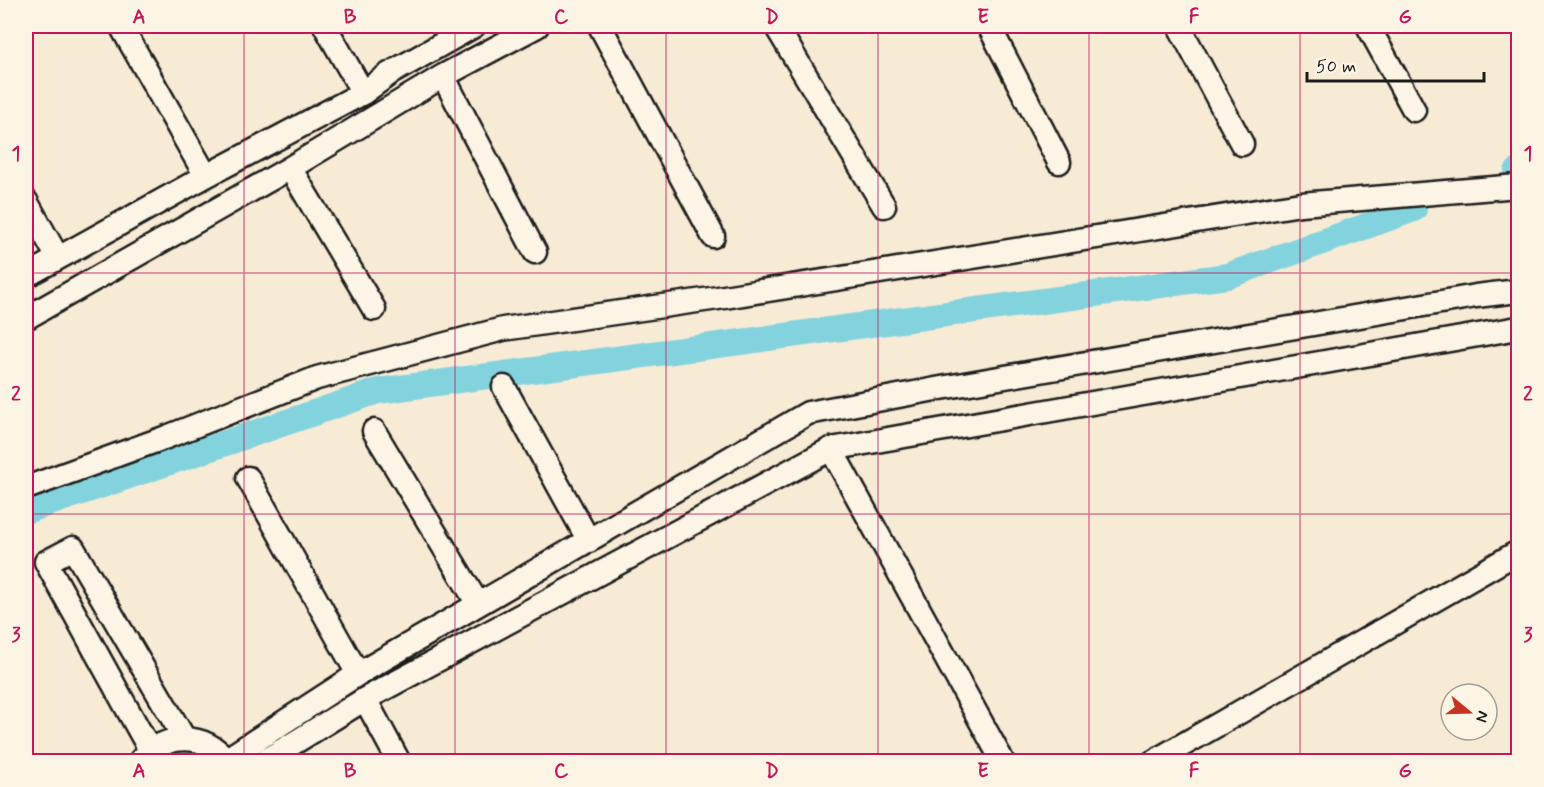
<svg xmlns="http://www.w3.org/2000/svg" width="1544" height="787" viewBox="0 0 1544 787" font-family="Mynerve,sans-serif">
<rect width="100%" height="100%" fill="#f8ebd5"/>
<filter id="ink" filterUnits="userSpaceOnUse"><feTurbulence type="fractalNoise" baseFrequency=".0167" numOctaves="2"/><feDisplacementMap in="SourceGraphic" scale="12" xChannelSelector="R" yChannelSelector="G"/><feConvolveMatrix kernelMatrix="1 2 1 2 8 2 1 2 1" color-interpolation-filters="sRGB"/></filter>
<g filter="url(#ink)">
<g fill="none" stroke-linecap="round" stroke-linejoin="round">
<path stroke="#83d3de" stroke-width="26" d="M1517 172 1518 171
M26 511 378 391 1227 276 1414 209"/>
<defs>
<path id="minor" d="M121 26 206 176
M325 26 363 93
M600 26 713 236
M776 26 884 206
M989 26 1059 162
M1179 26 1242 144
M1368 26 1414 110
M443 76 535 252
M290 168 374 309
M26 201 58 258
M26 276 206 176 363 93 389 74 474 26
M26 318 290 168 443 76 537 26
M504 387 589 541
M374 431 478 604
M248 478 358 674
M26 488 164 438 317 378 503 329 718 298 1301 204 1518 186
M365 699 399 762
M150 750 46 562 73 548 184 738
M227 759 358 674 808 413 941 388 1476 296 1518 291
M141 760C165 733 205 731 228 762
M263 762 365 699 831 449
M1003 762 831 449 1518 328
M1153 762 1518 552"/>
</defs>
<use href="#minor" stroke="#1c1c1c" stroke-width="27"/>
<use href="#minor" stroke="#fcf5e5" stroke-width="22"/>
</g>
</g>
<path fill="none" stroke="#c2185b" stroke-width="1.5" stroke-opacity="0.55" d="M244 26V762M455 26V762M666 26V762M878 26V762M1089 26V762M1300 26V762M26 273H1518M26 514H1518"/>
<rect width="1544" height="787" fill="none" stroke="#fcf5e5" stroke-width="66"/>
<g transform="translate(1469 712) rotate(109)"><circle r="28" fill="#fcf5e5" stroke="#a29e95" stroke-width="1.5"/>
<path d="M0-4.5L10 22L0 15L-10 22Z" fill="#c8321e"/>
<text y="-9" font-size="16" font-weight="bold" text-anchor="middle" fill="#1c1c1c">N</text>
</g>
<path d="M1307 72v9h177v-9" fill="none" stroke="#1c1c1c" stroke-width="3"/>
<text x="1316" y="72" font-size="18" fill="#1c1c1c" stroke="#fcf5e5" stroke-width="4.5" paint-order="stroke">50 m</text>
<rect x="33" y="33" width="1478" height="721" fill="none" stroke="#c2185b" stroke-width="2"/>
<g font-size="20" text-anchor="middle" font-weight="bold" fill="#c2185b">
<text x="139" y="23">A</text>
<text x="350" y="23">B</text>
<text x="561" y="23">C</text>
<text x="772" y="23">D</text>
<text x="983" y="23">E</text>
<text x="1194" y="23">F</text>
<text x="1405" y="23">G</text>
<text x="16" y="160">1</text>
<text x="1528" y="160">1</text>
<text x="16" y="400">2</text>
<text x="1528" y="400">2</text>
<text x="16" y="641">3</text>
<text x="1528" y="641">3</text>
<text x="139" y="777">A</text>
<text x="350" y="777">B</text>
<text x="561" y="777">C</text>
<text x="772" y="777">D</text>
<text x="983" y="777">E</text>
<text x="1194" y="777">F</text>
<text x="1405" y="777">G</text>
</g>
</svg>
